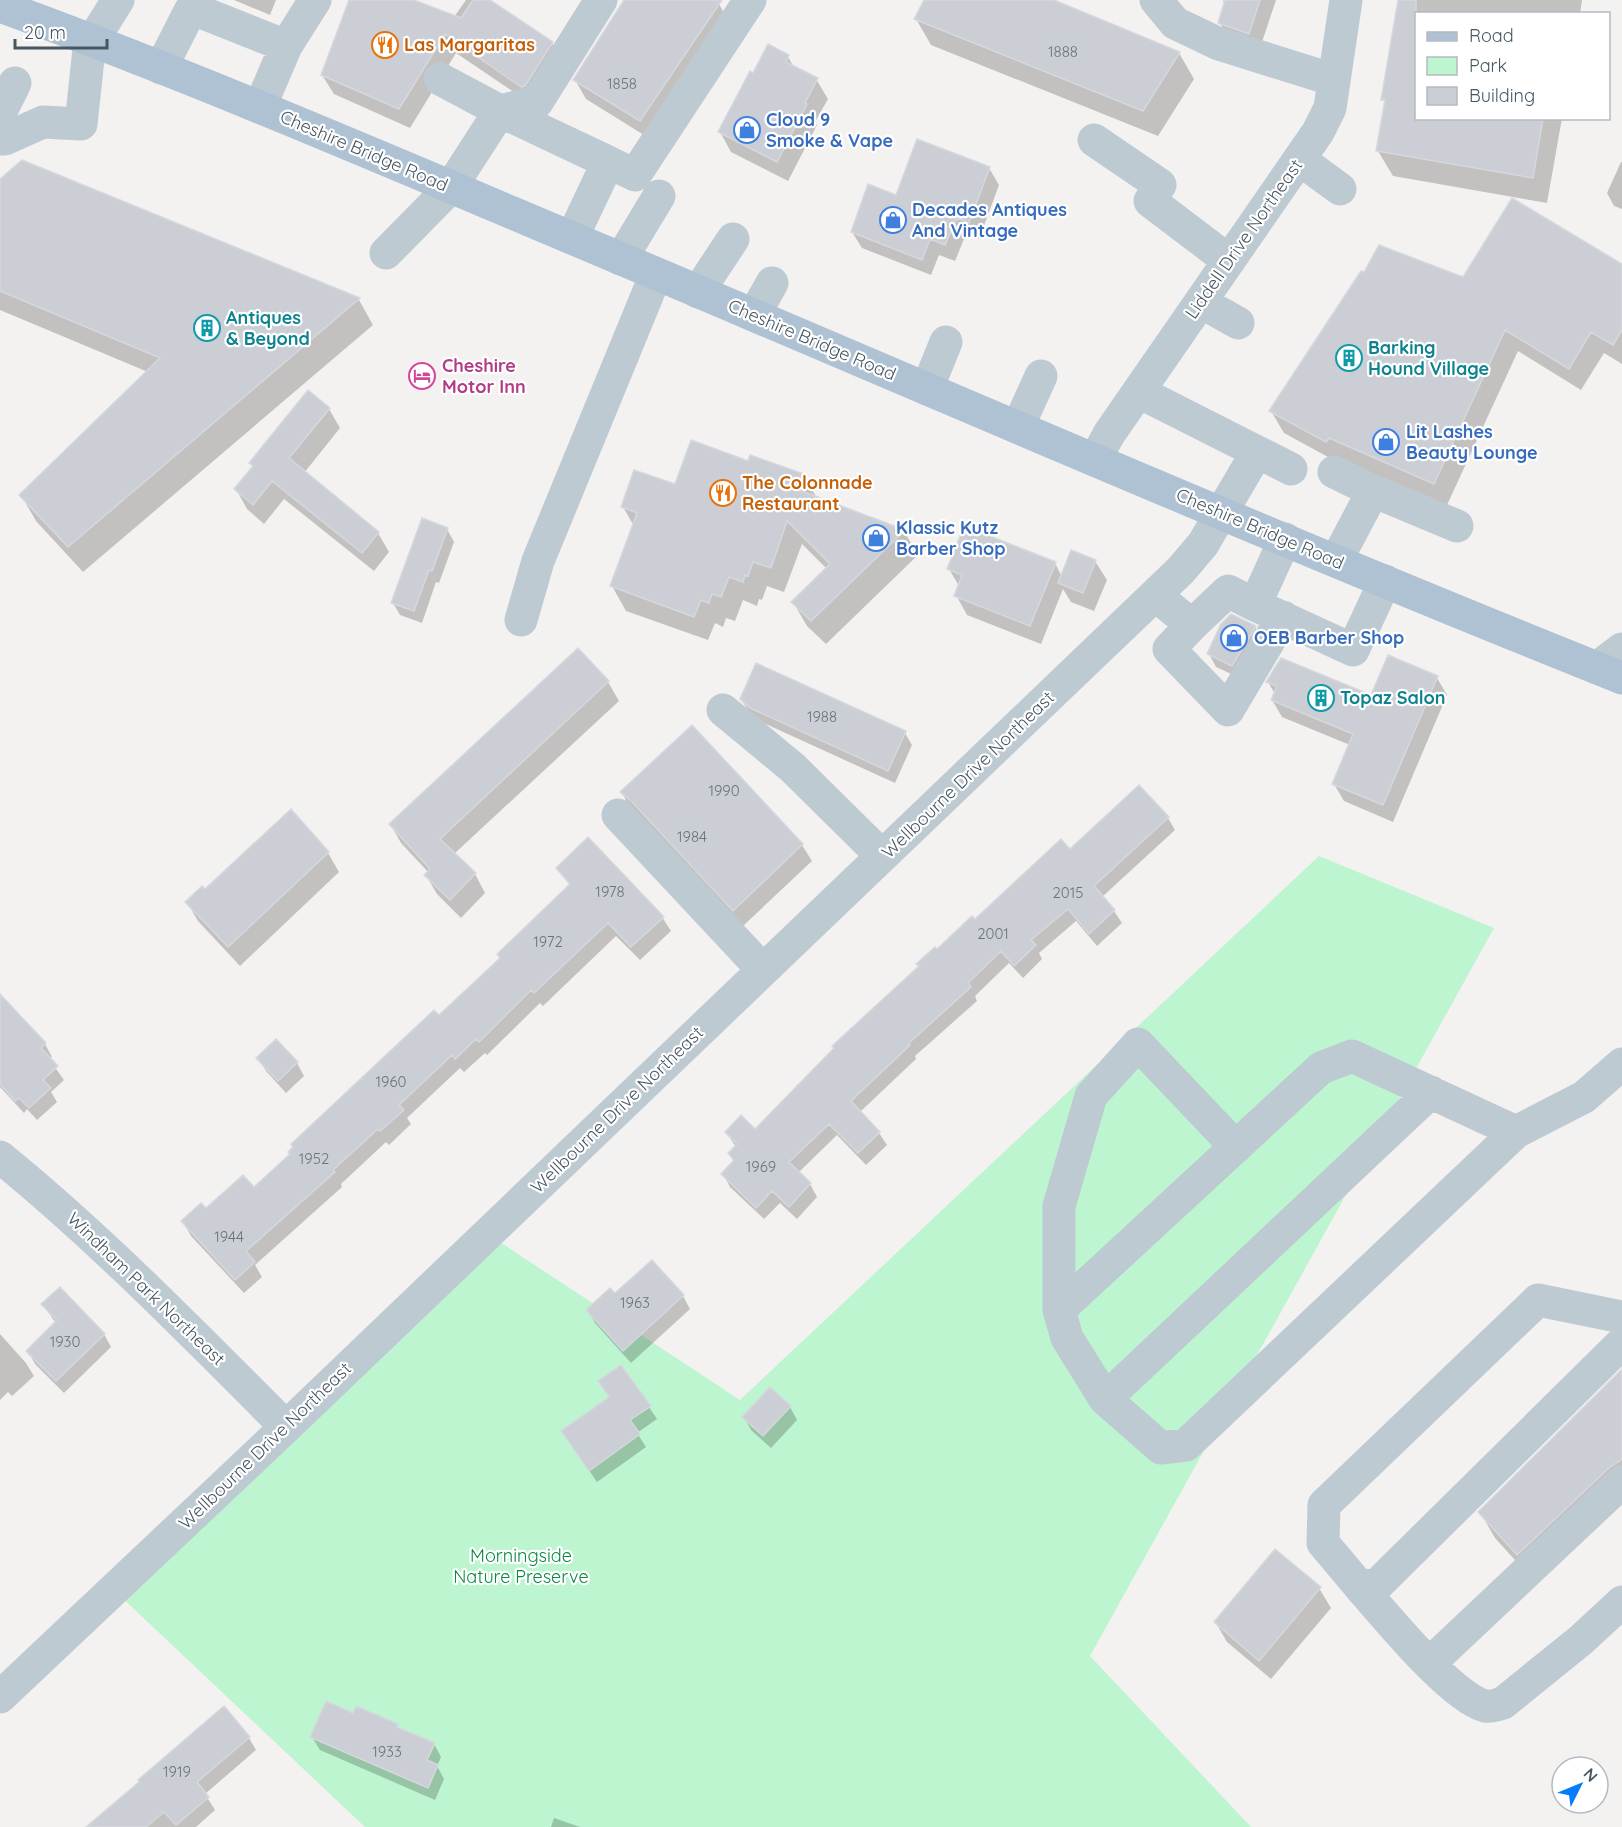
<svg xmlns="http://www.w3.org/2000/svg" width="1622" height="1827" viewBox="0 0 1622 1827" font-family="Quicksand,sans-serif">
<rect width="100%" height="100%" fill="#f4f1f1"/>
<path fill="#bcf5cf" d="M1319 856 1494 928 1090 1656 1251 1827H365L116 1592 492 1237 740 1400Z"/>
<path fill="#0003" d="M234 0H276L270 15Z
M350 0H409L454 17 466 0H487L552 43 563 62 533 105 456 53 410 128 334 94 322 75Z
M627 0H712L719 4 730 24 652 140 586 99 575 80Z
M926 0H1050L1179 53 1194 79 1158 136 931 45 916 19Z
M1223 0H1276L1259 51 1230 41 1220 23 1225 5Z
M1400 0H1582L1580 14H1416V118H1562L1547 203 1393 176 1378 151 1386 104 1383 99Z
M768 46 788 57 795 69 816 79 828 99 815 122 817 125 788 181 731 152 720 132Z
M22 162 359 300 373 325 83 572 36 521 21 495 148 372 0 310V181Z
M1621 162H1622V209L1614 206 1607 193Z
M989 168 999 185 979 239 966 234 955 261 939 255 931 275 862 248 852 232 897 197Z
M1622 266V364L1604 353 1581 390 1518 351 1447 505 1339 463 1284 433 1271 411 1464 279Z
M329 409 340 428 304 473 378 533 389 552 374 571 284 499 264 524 247 509 236 489Z
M749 463 803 475 817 498 904 531 918 555 826 644 807 626 793 602 827 569 802 544 784 592 767 586 762 600 759 599 757 606 743 600 735 621 726 618 723 627 715 623 708 640 626 611 612 586 634 526 623 507 676 486Z
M447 529 454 542 439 583 436 582 422 623 400 615 393 603Z
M1095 561 1107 580 1094 611 1071 602 1063 589 1041 644 967 615 956 595 959 586 949 569 1055 563 1062 577Z
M1255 627 1262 640 1240 678 1216 667 1209 654Z
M1437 678 1447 695 1393 822 1344 801 1334 784 1350 745 1282 717 1272 700 1275 694 1268 682 1372 697Z
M608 682 619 701 454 854 475 874 485 893 461 918 437 894 426 875 429 873 401 843 391 825Z
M741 699 905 733 912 745 895 783 759 721 749 712Z
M692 727 802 845 812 861 743 926 631 809 622 793Z
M1168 818 1175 830 1102 897 1114 911 1122 923 1097 946 1076 921 1039 953 1042 959 1023 978 1009 963 975 996 977 1001 915 1056 916 1059 860 1112 879 1133 887 1145 866 1165 837 1135 798 1173 810 1184 817 1197 797 1219 780 1203 764 1219 730 1187 723 1174 734 1162 729 1154 736 1147 726 1132 755 1131 937 951 1070 851Z
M328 853 339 872 240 966 198 921 187 902 205 891Z
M558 868 662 917 671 931 640 960 616 936 543 1006 540 1003 487 1055 485 1053 464 1072 460 1068 407 1118 411 1124 389 1145 386 1142 341 1184 342 1187 255 1265 262 1277 244 1293 191 1236 183 1222 254 1189 501 959 570 886Z
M0 999 45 1044 52 1057 49 1059 64 1080 51 1092 57 1102 37 1120 27 1109 24 1113 0 1087Z
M258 1058 297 1063 304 1076 286 1093 266 1071Z
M652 1262 683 1296 690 1309 631 1363 595 1323 588 1310 615 1295Z
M43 1305 104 1334 111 1347 64 1393 35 1364 28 1351 56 1323Z
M0 1334 26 1363 34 1376 12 1396 8 1392 0 1400Z
M1622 1371V1496L1533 1580 1495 1538 1480 1512Z
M770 1389 790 1407 797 1420 771 1448 751 1430 744 1417Z
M649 1407 657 1419 637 1433 646 1447 597 1482 571 1444Z
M1319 1588 1331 1608 1271 1679 1227 1642 1216 1623Z
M354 1715 397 1725 400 1730 434 1744 441 1757 437 1766 444 1779 435 1800 320 1750 312 1737Z
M249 1738 256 1750 205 1794 215 1810 196 1827H88Z
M554 1818 580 1827H551Z"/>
<path fill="#cbced4" stroke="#d5d8dd" stroke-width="1.5" d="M349 0H414L461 18 473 0H490L553 42 525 86 521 87 445 34 399 109 321 75Z
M624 0H722L640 121 573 80Z
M924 0H1054L1180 52 1143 111 914 19Z
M1225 0H1260L1249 34 1218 23Z
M1398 0H1416V118H1543L1533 178 1376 151 1385 100H1381Z
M768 44 789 55 786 62 818 78 805 103 807 104 777 162 718 132 750 71 753 73Z
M917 139 990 167 969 223 957 218 945 245 930 239 922 260 851 232 868 184 896 195Z
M22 160 360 298 68 547 19 495 160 358 0 291V179Z
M1512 198 1622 264V330L1613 345 1591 332 1569 369 1505 330 1434 484 1329 438 1326 442 1269 411 1361 271 1364 272 1379 245 1463 277Z
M308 390 330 408 289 458 379 532 362 553 272 481 253 505 234 489 253 466 249 463Z
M691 440 748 461 750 455 804 474 799 490 905 530 811 621 791 602 830 564 787 521 771 568 753 562 748 576 745 575 743 582 729 577 721 597 712 594 709 603 701 600 694 617 610 586 637 513 621 507 634 470 675 484Z
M422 518 448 528 432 571 429 570 414 611 391 603Z
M964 526 1056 562 1030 626 954 596 962 575 947 569Z
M1071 550 1096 560 1083 593 1058 583Z
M1231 614 1256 626 1232 666 1207 654 1221 624Z
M578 648 609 681 440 839 476 873 450 900 424 875 430 869 389 824Z
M1388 655 1438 676 1383 805 1332 784 1353 734 1271 700 1277 686 1266 682 1281 658 1371 695Z
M756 663 906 731 888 771 750 708 740 699Z
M692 725 803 844 733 911 632 802 620 792Z
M1139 785 1169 817 1094 886 1115 910 1089 934 1068 909 1031 940 1036 945 1014 966 1001 951 968 983 971 987 909 1043 910 1045 851 1101 880 1132 858 1153 829 1124 789 1162 811 1183 789 1207 772 1191 756 1208 721 1174 734 1160 728 1153 737 1144 725 1132 741 1115 755 1129 834 1048 832 1046 919 966 916 964 935 947 937 949 972 916 975 919 1061 839 1070 849Z
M291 809 329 852 228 947 185 902 202 886 205 889Z
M588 837 664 917 631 947 608 923 534 993 531 990 479 1042 476 1039 455 1059 452 1055 399 1105 404 1110 380 1131 378 1129 333 1170 335 1172 246 1251 255 1262 235 1280 181 1221 201 1203 206 1208 243 1175 254 1187 290 1154 288 1152 293 1147 291 1144 434 1010 439 1015 500 958 497 954 570 884 556 868Z
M0 994 46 1043 41 1048 58 1066 43 1080 51 1088 29 1108 19 1098 15 1101 0 1084Z
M276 1039 298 1062 278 1081 256 1058Z
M652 1260 684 1295 623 1351 586 1310 610 1288 615 1293Z
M60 1287 105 1334 56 1381 26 1351 57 1320 41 1304Z
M621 1365 651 1406 630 1420 640 1434 589 1471 561 1431 609 1397 598 1381Z
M1622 1369V1459L1609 1468 1517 1555 1478 1512Z
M770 1387 791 1406 763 1436 742 1417Z
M1275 1549 1321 1587 1259 1661 1214 1622Z
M326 1701 353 1713 356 1706 398 1724 397 1727 435 1743 427 1760 438 1765 428 1788 310 1737Z
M224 1706 250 1737 197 1782 209 1797 176 1825 164 1812 146 1827H86L139 1782 138 1780Z"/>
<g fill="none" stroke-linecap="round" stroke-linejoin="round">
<path stroke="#becad2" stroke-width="33" d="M1156 0 1175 23 1219 44 1334 80
M93 40 118 0
M161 68 190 11H198L286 46 315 0
M440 79 500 111 608 162 572 238
M260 107 286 46
M0 113 15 83
M0 139H5L43 122 81 124 90 40
M1094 140 1160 185
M1299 159 1340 189
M608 162 635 175 750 0
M1150 201 1229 261
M386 253 451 187 500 111 537 102 601 0
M621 259 659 196
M698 292 733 239
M1201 302 1238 323
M754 315 772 283
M927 389 946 342
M1139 392 1291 469
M1018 427 1041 376
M1095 460 1109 434 1318 132 1330 108 1346 0
M1334 472 1373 491
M1285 539 1255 605 1353 650 1385 581
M1336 561 1373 491 1457 526
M1155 595 1192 625 1169 649 1228 710 1283 617
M521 620 538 561 656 274
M1192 625 1228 591 1255 605
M1597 668 1622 649
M723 710 793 768 882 856
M618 815 763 970
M1236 1147 1138 1044 1091 1096 1059 1206V1310L1067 1338 1105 1399 1161 1448 1186 1445 1516 1132 1584 1097 1622 1064
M0 1157C102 1240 193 1334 286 1427
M1059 1310 1321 1068 1352 1056 1516 1132
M1622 1317 1538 1300 1324 1505 1323 1543 1360 1587 1378 1584 1622 1343
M1105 1399 1431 1092
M1360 1587C1385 1615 1451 1697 1485 1706 1490 1707 1497 1705 1503 1703L1581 1640 1622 1602
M1429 1664 1622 1482
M0 1697 286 1427 1181 570 1203 544 1257 452"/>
<path stroke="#aec2d3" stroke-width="33" d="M0 6C224 88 442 184 662 276 981 412 1300 549 1622 678"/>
</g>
<defs>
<symbol id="restaurant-ring" viewBox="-11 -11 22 22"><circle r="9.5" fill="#fff" stroke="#e8710a" stroke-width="1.5"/><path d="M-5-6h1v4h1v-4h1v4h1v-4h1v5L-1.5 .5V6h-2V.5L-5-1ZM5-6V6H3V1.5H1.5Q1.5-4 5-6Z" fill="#e8710a"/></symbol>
<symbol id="shop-ring" viewBox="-11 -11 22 22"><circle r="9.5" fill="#fff" stroke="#3f7fe0" stroke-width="1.5"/><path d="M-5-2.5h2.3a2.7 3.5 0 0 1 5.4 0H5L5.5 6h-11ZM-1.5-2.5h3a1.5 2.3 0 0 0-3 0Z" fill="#3f7fe0"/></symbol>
<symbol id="building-ring" viewBox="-11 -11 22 22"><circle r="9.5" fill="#fff" stroke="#0f9aa8" stroke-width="1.5"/><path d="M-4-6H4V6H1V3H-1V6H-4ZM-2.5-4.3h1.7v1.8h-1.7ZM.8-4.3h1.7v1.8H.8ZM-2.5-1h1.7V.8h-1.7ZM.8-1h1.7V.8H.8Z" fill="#0f9aa8"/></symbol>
<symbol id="hotel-ring" viewBox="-11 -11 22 22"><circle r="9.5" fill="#fff" stroke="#d1479c" stroke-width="1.5"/><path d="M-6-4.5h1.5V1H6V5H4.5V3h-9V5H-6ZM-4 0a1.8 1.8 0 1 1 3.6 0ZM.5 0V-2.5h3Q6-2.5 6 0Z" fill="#d1479c"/></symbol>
</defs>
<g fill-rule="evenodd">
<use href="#restaurant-ring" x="370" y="30" width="30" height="30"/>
<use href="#shop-ring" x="732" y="115" width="30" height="30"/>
<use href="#shop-ring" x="878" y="205" width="30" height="30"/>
<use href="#building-ring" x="192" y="313" width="30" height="30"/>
<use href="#building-ring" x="1334" y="343" width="30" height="30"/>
<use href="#hotel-ring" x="407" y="361" width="30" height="30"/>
<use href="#shop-ring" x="1371" y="427" width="30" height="30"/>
<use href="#restaurant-ring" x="708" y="478" width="30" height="30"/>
<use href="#shop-ring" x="861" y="523" width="30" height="30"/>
<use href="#shop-ring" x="1219" y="623" width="30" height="30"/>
<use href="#building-ring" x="1306" y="683" width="30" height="30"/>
</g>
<g text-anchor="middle" stroke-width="4.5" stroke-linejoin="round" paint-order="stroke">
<g font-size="15" fill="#68747e">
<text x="1063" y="57">1888</text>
<text x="622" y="89">1858</text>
<text x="822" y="722">1988</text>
<text x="724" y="796">1990</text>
<text x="692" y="842">1984</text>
<text x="610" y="897">1978</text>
<text x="1068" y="898">2015</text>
<text x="993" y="939">2001</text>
<text x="548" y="947">1972</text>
<text x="391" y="1087">1960</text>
<text x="314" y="1164">1952</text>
<text x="761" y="1172">1969</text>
<text x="229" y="1242">1944</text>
<text x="635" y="1308">1963</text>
<text x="65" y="1347">1930</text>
<text x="387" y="1757">1933</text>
<text x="177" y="1777">1919</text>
</g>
<g font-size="18" font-weight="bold" fill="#c56008" stroke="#fff" text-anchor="start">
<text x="404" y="51">Las Margaritas</text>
<text x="742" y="489">The Colonnade<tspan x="742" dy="21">Restaurant</tspan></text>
</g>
<g font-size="18" font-weight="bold" fill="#366cbe" stroke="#fff" text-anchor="start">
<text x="766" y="126">Cloud 9<tspan x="766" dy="21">Smoke &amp; Vape</tspan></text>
<text x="912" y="216">Decades Antiques<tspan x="912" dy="21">And Vintage</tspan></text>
<text x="1406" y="438">Lit Lashes<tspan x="1406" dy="21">Beauty Lounge</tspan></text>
<text x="896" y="534">Klassic Kutz<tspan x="896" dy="21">Barber Shop</tspan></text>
<text x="1254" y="644">OEB Barber Shop</text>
</g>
<g font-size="18" fill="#475661" stroke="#fff">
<text transform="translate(364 151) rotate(23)" y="6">Cheshire Bridge Road</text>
<text transform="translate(1244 239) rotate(-55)" y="6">Liddell Drive Northeast</text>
<text transform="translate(812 340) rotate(23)" y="6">Cheshire Bridge Road</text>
<text transform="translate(1260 529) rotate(23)" y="6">Cheshire Bridge Road</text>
<text transform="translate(968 775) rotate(-44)" y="6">Wellbourne Drive Northeast</text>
<text transform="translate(617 1110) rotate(-44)" y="6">Wellbourne Drive Northeast</text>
<text transform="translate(146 1289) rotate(44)" y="6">Windham Park Northeast</text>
<text transform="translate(265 1446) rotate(-44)" y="6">Wellbourne Drive Northeast</text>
</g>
<g font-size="18" font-weight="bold" fill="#0d838f" stroke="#fff" text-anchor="start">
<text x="226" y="324">Antiques<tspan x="226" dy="21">&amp; Beyond</tspan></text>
<text x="1368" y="354">Barking<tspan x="1368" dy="21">Hound Village</tspan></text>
<text x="1340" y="704">Topaz Salon</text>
</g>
<g font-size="18" font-weight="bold" fill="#b23c85" stroke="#fff" text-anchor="start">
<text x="442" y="372">Cheshire<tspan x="442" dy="21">Motor Inn</tspan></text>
</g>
<g font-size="18" fill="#0c8744" stroke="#fff">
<text x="521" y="1562">Morningside<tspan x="521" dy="21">Nature Preserve</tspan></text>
</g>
</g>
<rect x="1415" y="12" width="195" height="108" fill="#ffffff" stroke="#b5bbc0" stroke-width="1.5"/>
<rect x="1427" y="32" width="30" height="9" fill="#aec2d3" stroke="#b5bbc0" stroke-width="1.5"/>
<text x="1469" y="42" font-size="18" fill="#475661">Road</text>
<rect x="1427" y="57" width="30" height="18" fill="#bcf5cf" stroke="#b5bbc0" stroke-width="1.5"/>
<text x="1469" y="72" font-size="18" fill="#475661">Park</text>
<rect x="1427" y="87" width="30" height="18" fill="#cbced4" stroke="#b5bbc0" stroke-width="1.5"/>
<text x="1469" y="102" font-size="18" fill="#475661">Building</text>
<g transform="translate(1580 1785) rotate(47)"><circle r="28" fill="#ffffff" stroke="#b5bbc0" stroke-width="1.5"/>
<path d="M0-4.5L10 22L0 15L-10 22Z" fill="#047cfb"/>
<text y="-9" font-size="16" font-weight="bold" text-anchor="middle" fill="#475661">N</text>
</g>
<path d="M15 39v9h92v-9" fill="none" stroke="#475661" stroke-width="3"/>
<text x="24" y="39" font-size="18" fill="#475661" stroke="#ffffff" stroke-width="4.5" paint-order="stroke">20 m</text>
</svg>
